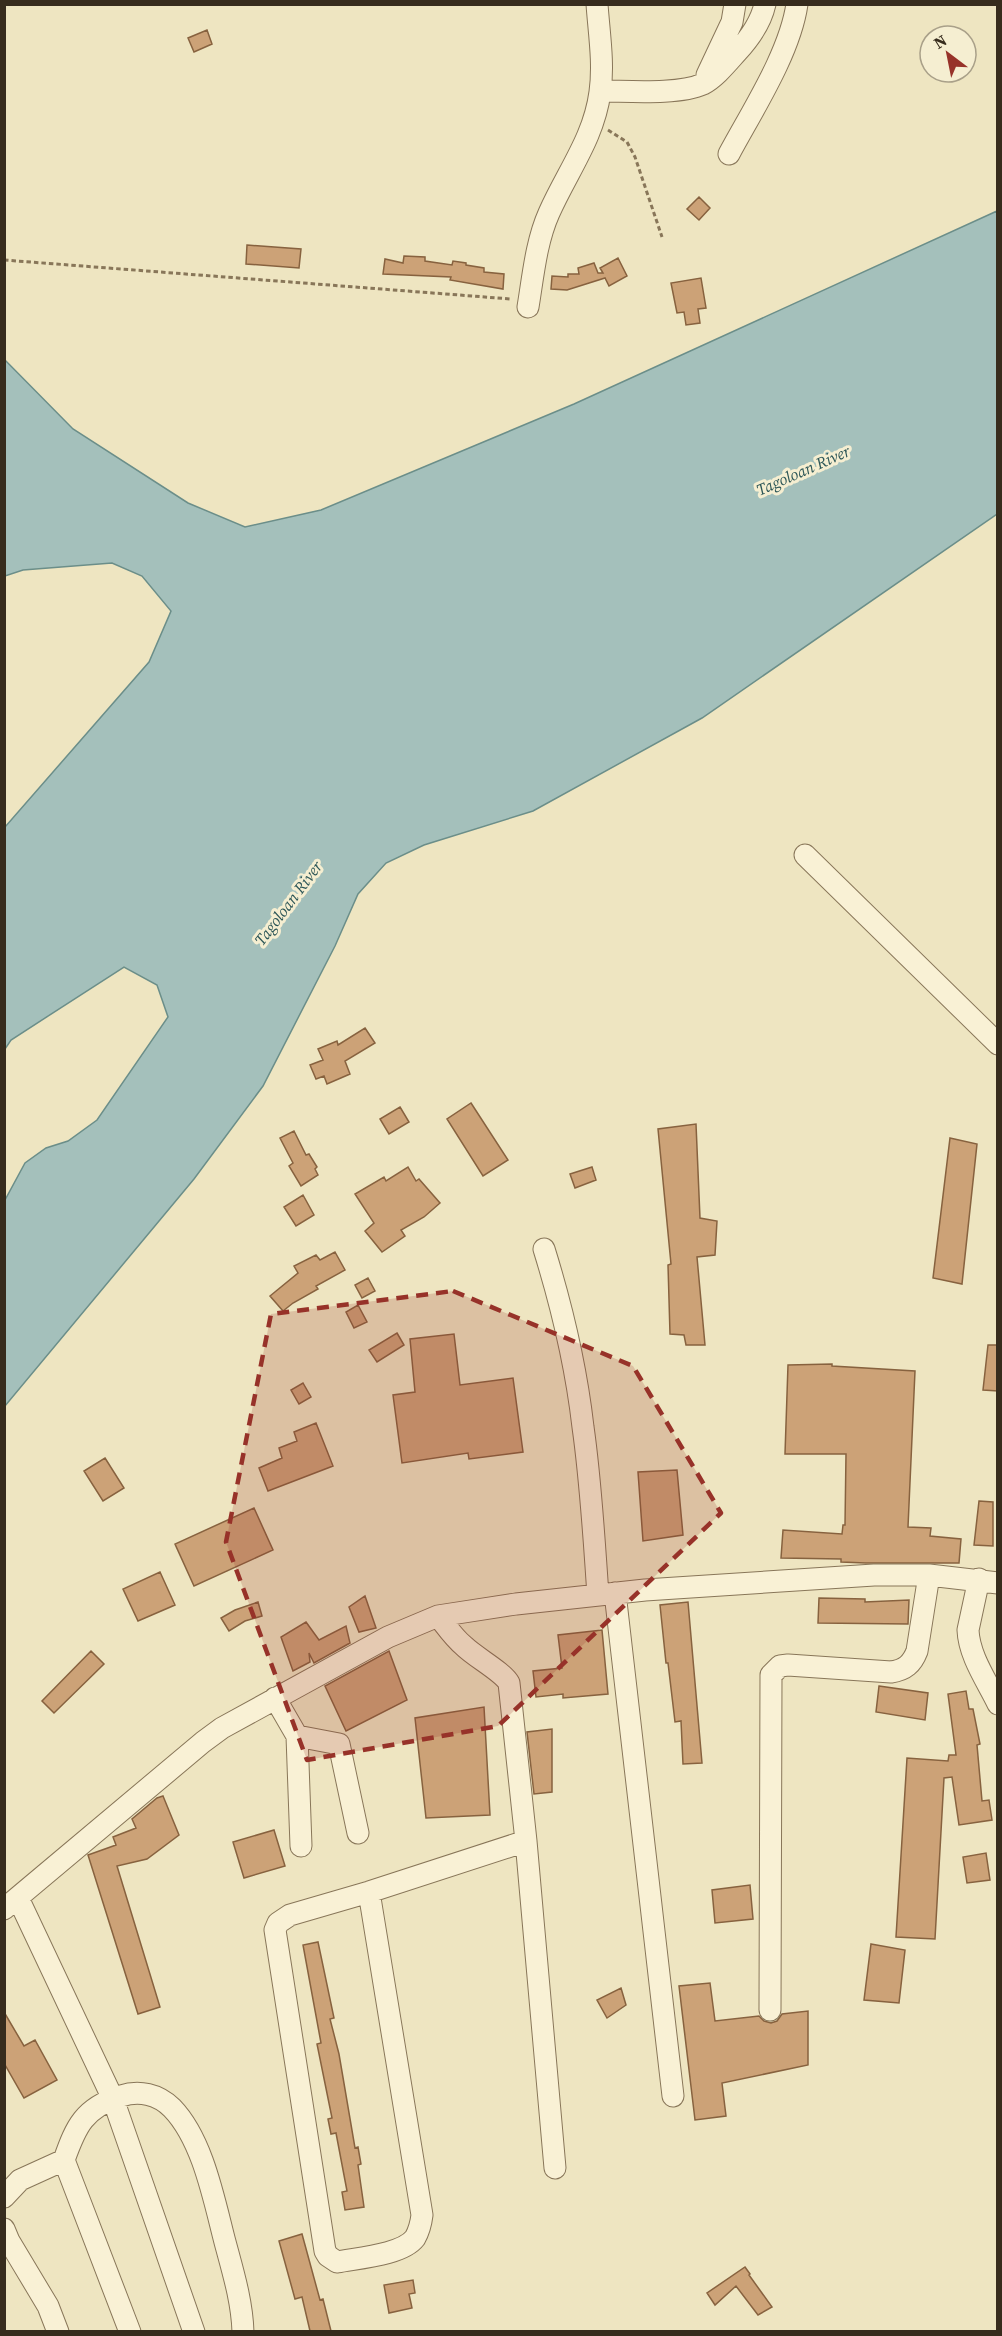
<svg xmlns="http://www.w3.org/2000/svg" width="1002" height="2336" viewBox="0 0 1002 2336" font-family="'Source Serif 4',serif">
<rect width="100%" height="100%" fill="#eee5c1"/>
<path fill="#a4c0bb" stroke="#6b8e89" stroke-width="1.5" d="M997 211V514L702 718 533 811 424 845 386 863 358 894 335 946 263 1086 194 1179 5 1406V1200L25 1163 46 1148 68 1141 97 1120 168 1017 157 985 124 967 11 1040 5 1049V827L149 662 171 611 142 576 112 563 23 570 5 576V360L73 429 188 503 245 527 321 510 574 404Z"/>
<path fill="#cca277" stroke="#87623f" stroke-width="1.5" d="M207 30 212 44 194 52 188 38Z
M699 197 710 208 699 220 687 209Z
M247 245 301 249 299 268 246 264Z
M404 256 425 257V261L452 265 453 261 466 263V265L484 268V272L504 274 503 289 450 280 451 277 383 274 385 259 403 263Z
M618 258 627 276 609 286 605 278 567 290 551 289 552 276 568 277V274H579L578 268 594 263 598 273H603L600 268Z
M701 278 706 308 698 309 700 323 686 325 684 312 677 313 671 283Z
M365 1028 375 1043 345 1061 350 1074 327 1084 324 1076 316 1079 310 1065 323 1060 318 1049 337 1041 338 1045Z
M471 1103 508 1160 483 1176 447 1119Z
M400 1107 409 1122 389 1134 380 1119Z
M696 1124 700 1218 717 1221 715 1255 697 1257 705 1345H686L684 1335 670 1334 668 1265 671 1264 658 1129Z
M294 1131 306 1155 309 1154 317 1167 315 1169 318 1175 301 1186 289 1166 293 1163 280 1138Z
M950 1138 977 1144 962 1284 933 1278Z
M408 1167 416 1181 419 1179 440 1203 424 1217 401 1230 405 1236 382 1252 365 1231 374 1223 355 1194 384 1177 386 1181Z
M592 1167 596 1180 575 1188 570 1174Z
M303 1195 314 1215 296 1226 284 1207Z
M335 1252 345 1270 316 1286 318 1289 293 1303 283 1311 270 1296 298 1273 294 1266 316 1255 320 1260Z
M368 1278 375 1291 362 1298 355 1285Z
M358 1305 367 1322 354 1328 346 1312Z
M397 1333 404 1345 377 1362 369 1350Z
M454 1334 460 1385 513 1378 523 1452 469 1459 468 1453 402 1463 393 1395 415 1392 410 1339Z
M988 1345H998V1391L983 1390Z
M832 1364V1366L915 1371 908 1527 931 1528 930 1536 961 1539 959 1563H866L841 1562V1559L781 1558 783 1530 842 1534 843 1525H845L846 1454H785L788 1365Z
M303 1383 311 1397 299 1404 291 1390Z
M316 1423 333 1466 268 1491 259 1468 282 1458 279 1448 297 1441 294 1432Z
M105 1458 124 1488 103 1501 84 1471Z
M677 1470 683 1535 643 1541 638 1472Z
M979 1501 993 1502V1546L974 1545Z
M254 1508 273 1550 194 1586 175 1544Z
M160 1572 175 1605 138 1621 123 1589Z
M365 1596 376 1628 359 1632 349 1607Z
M819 1598 865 1599V1602L909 1600 908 1624 818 1623Z
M258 1602 262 1616 245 1621 229 1631 221 1618 235 1610Z
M688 1602 702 1763 683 1764 681 1721 675 1722 668 1663H666L660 1605Z
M306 1622 319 1640 346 1626 350 1643 314 1663 309 1653 310 1662 293 1671 281 1637Z
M602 1630 608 1694 563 1698V1694L536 1697 533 1671 562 1668 558 1635Z
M91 1651 104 1664 54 1713 42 1701Z
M389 1651 407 1700 346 1731 325 1686Z
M879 1686 928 1693 925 1720 876 1712Z
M966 1691 969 1709H973L980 1744 977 1745 982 1801 989 1800 992 1820 959 1825 952 1777 944 1778 935 1939 896 1937 907 1758 948 1761 949 1755H956L948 1694Z
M484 1707 490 1815 426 1818 415 1718Z
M552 1729V1792L534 1794 527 1732Z
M163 1796 179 1835 147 1859 117 1866 160 2007 138 2014 88 1855 116 1845 113 1837 136 1828 132 1819 157 1798Z
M274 1830 285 1866 244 1878 233 1842Z
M986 1853 990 1880 967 1883 963 1857Z
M750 1885 753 1919 715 1923 712 1890Z
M318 1942 334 2018 330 2019 339 2054 355 2148 358 2147 361 2164 358 2165 364 2207 345 2210 342 2192 347 2191 336 2133 331 2134 328 2119 332 2118 317 2044 321 2043 303 1945Z
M871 1944 905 1950 899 2003 864 2000Z
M710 1983 715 2021 759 2016 764 2021 771 2023 777 2021 782 2014 808 2011V2065L722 2083 726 2116 695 2120 679 1986Z
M621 1988 626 2005 607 2018 597 2000Z
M4 2012 24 2046 35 2040 57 2080 24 2098 4 2063Z
M302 2234 320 2300 323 2299 331 2331H310L302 2297 295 2299 279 2241Z
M745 2267 750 2274 749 2275 772 2307 758 2315 736 2286 715 2305 707 2293Z
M413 2280 415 2293 409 2294 412 2308 389 2313 384 2285Z"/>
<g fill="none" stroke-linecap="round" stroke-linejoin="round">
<defs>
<path id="minor" d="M707 75 732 22 735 4
M601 91C628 91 679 95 703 84 716 77 727 63 737 52 749 39 761 22 765 4
M729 154C752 111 790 53 797 4
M528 307C533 277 536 242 549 213 567 172 594 138 600 92 604 63 599 33 597 4
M805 855 998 1044
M544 1249C562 1307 576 1366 583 1427 591 1483 594 1539 598 1595
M979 1579 968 1630C969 1656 987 1681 998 1704
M615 1593 673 2096
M438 1616C446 1626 454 1638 464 1646 475 1657 503 1672 509 1683L526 1841 555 2168
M275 1698 297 1736 339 1744 358 1833
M297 1736 301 1846
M369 1892 422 2215C421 2223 419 2231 415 2238 402 2255 357 2258 337 2262L328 2256 325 2251 275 1930 278 1923 290 1915 369 1892 526 1841
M18 1898 113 2099 194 2332
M4 1909 203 1742 222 1728 388 1637 438 1616 516 1604 645 1590 874 1575H929L998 1583
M770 2010 771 1675 780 1666 788 1665 891 1672C905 1670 912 1664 917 1651L929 1575
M4 2197 20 2180 64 2160
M4 2229 9 2241 48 2306 58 2332
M130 2332 64 2160C76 2126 84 2108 121 2096 139 2090 158 2094 172 2108 203 2140 214 2200 225 2242 233 2272 242 2301 243 2332"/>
</defs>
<use href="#minor" stroke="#887659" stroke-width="23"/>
<path stroke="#887659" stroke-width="3" stroke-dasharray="4.5 3" stroke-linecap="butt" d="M608 130 627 142 635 157 662 237
M4 260 511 299"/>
<use href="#minor" stroke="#f9f1d5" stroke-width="21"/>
</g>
<path fill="#973229" fill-opacity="0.2" stroke="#973229" stroke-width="4.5" stroke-dasharray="12 8" stroke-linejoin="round" d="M453 1291 633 1366 721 1513 498 1726 307 1760 226 1542 271 1314Z"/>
<g text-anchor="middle" stroke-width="6" stroke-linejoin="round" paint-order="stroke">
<g font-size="16" font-style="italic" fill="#2c5657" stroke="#f5eed1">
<text transform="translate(803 470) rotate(-24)" y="6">Tagoloan River</text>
<text transform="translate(288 903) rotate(-53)" y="6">Tagoloan River</text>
</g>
</g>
<rect width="1002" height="2336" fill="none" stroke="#372c1d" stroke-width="12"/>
<g transform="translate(948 54) rotate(328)"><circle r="28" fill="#f5eed1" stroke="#a9a089" stroke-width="1.5"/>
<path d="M0-4.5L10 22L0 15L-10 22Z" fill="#973229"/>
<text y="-9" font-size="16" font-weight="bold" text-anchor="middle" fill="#372c1d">N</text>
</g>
</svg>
